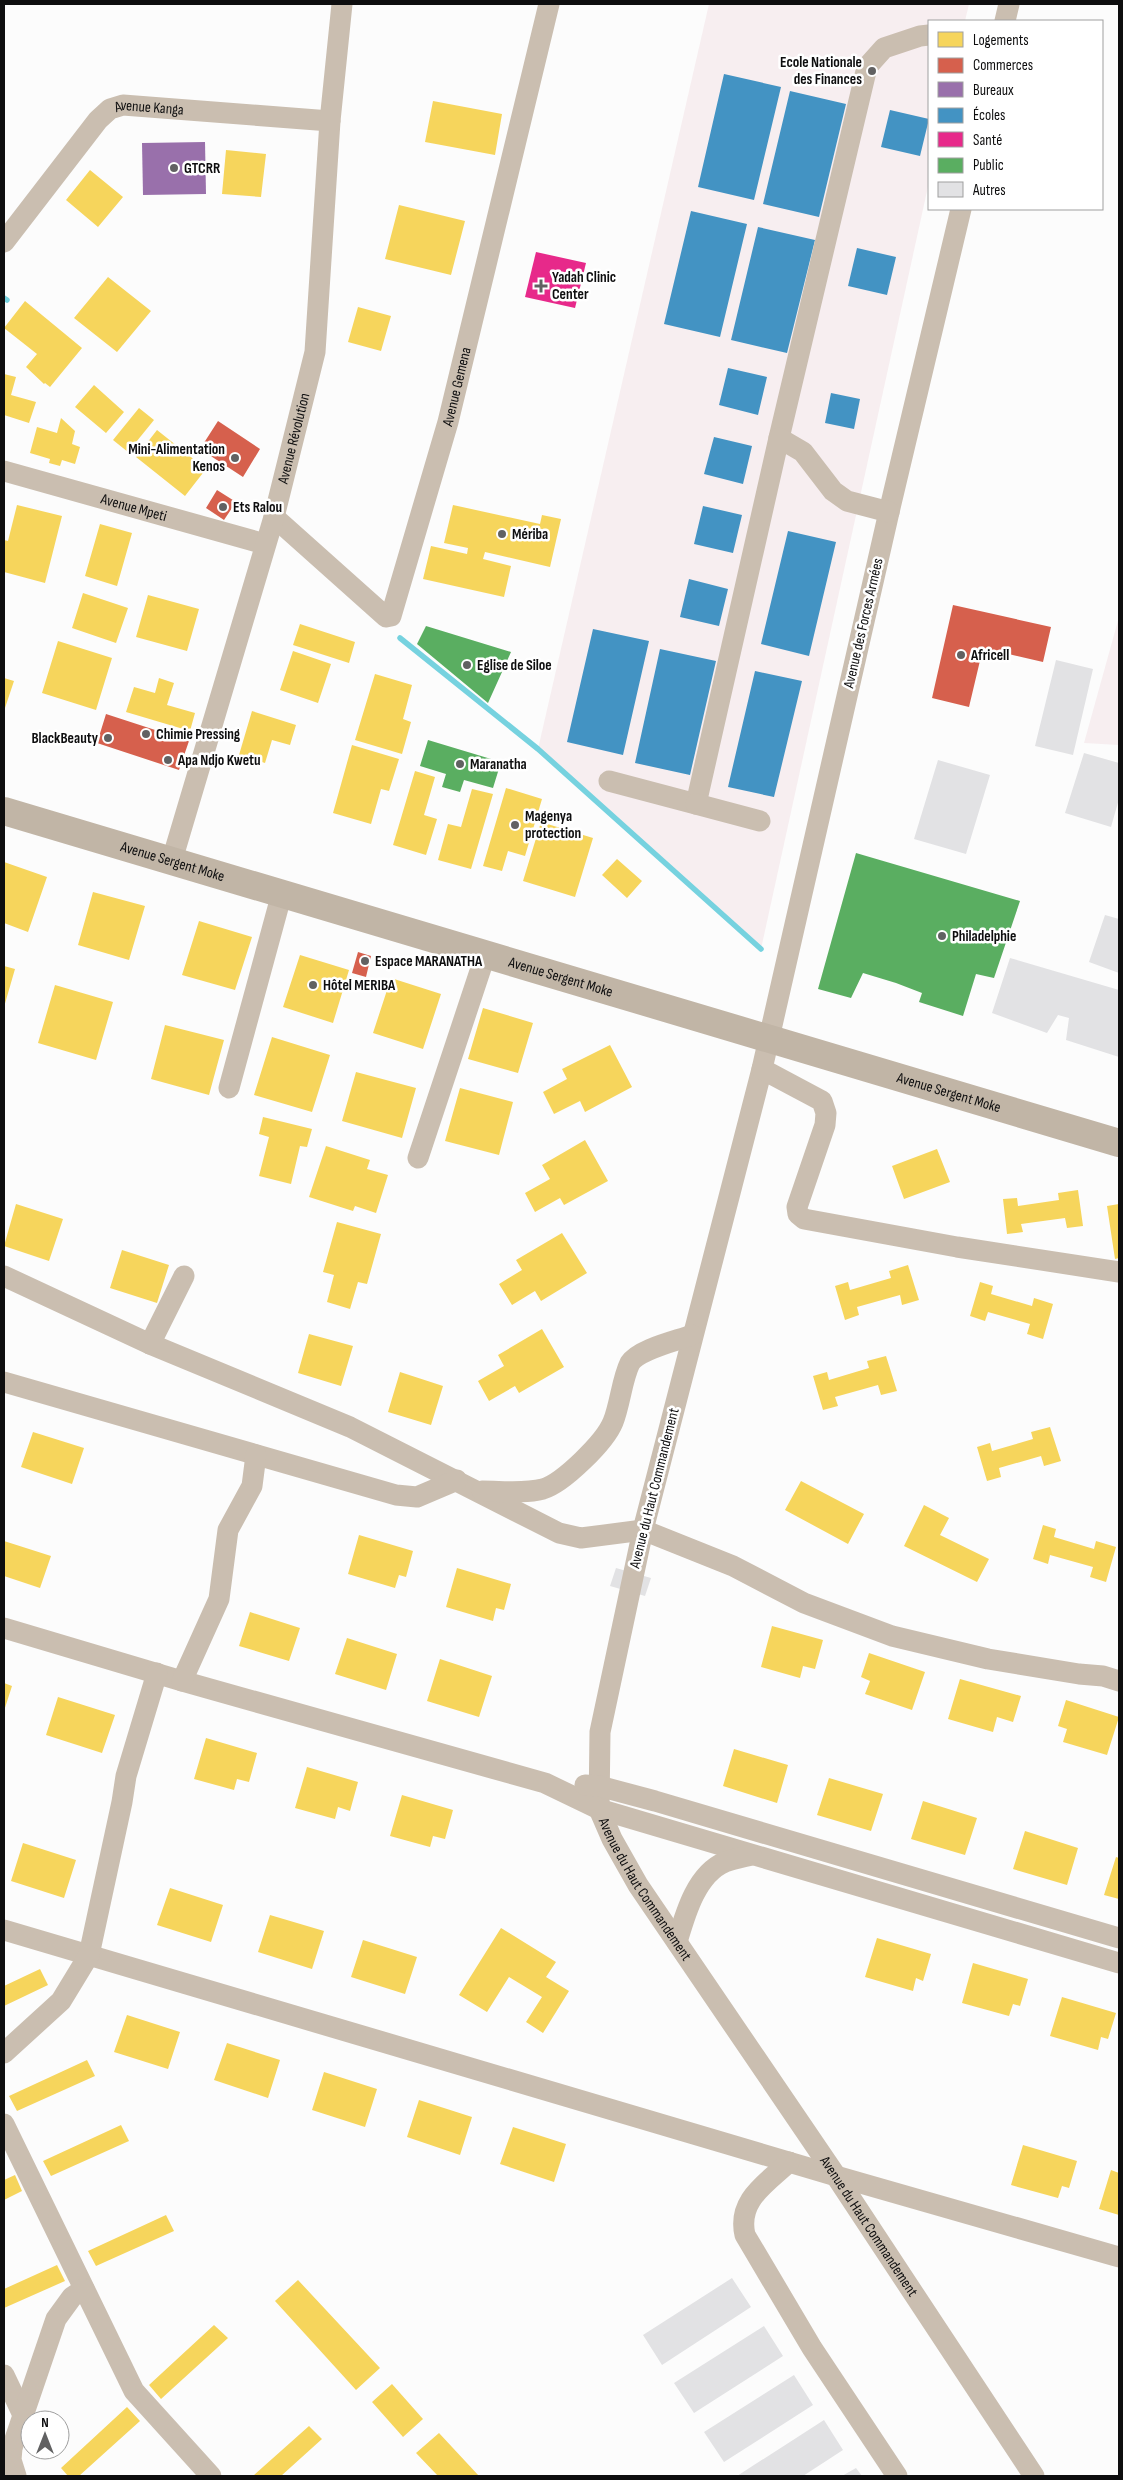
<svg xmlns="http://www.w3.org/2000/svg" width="1123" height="2480" viewBox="0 0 1123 2480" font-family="'Sofia Sans Condensed',sans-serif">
<rect width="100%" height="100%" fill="#fcfcfc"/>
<path fill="#f7eef0" d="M709 4H969L965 21H929V182L761 949 538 749Z
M1119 617V745L1084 743Z"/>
<path fill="#f6d55c" d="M433 101 502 114 495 155 425 142Z
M226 150 266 154 261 197 222 194Z
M90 170 123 197 98 227 66 200Z
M399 205 465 221 451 275 385 259Z
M108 277 151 311 117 352 74 318Z
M25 301 82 348 50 387 45 383 44 384 26 367 37 354 4 328Z
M358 307 391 316 381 351 348 342Z
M4 374 16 377 11 395 36 402 29 423 4 415Z
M94 385 124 412 106 433 75 407Z
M139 408 154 420 128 452 113 440Z
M61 418 75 431 72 444 80 447 75 464 62 460 60 466 49 463 50 459 30 453 37 427 57 433Z
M157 430 206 469 185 496 136 457Z
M17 505 62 516 45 583 4 572V540L8 541Z
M453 505 540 524 542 515 561 519 550 567 485 552 483 559 511 566 504 597 423 579 431 546 467 554 468 548 444 543Z
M100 524 132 533 117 586 85 576Z
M83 593 128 608 116 643 72 628Z
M148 595 199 609 187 651 136 637Z
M300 624 355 642 349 663 293 645Z
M58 641 112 658 96 710 42 693Z
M293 651 331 664 318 703 280 690Z
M375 674 412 685 403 719 411 722 402 754 355 740Z
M4 678 14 681 4 711Z
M159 678 174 683 167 705 195 713 190 731 126 712 134 687 155 693Z
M252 711 296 725 290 745 272 740 265 763 239 755Z
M352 745 399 759 389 791 381 789 371 824 333 813Z
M415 771 435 777 424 815 437 819 426 855 393 845Z
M506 788 542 799 525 856 508 851 502 871 483 866Z
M472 789 493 794 471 869 438 860 448 824 461 827Z
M541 822 593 838 575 897 523 881Z
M617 859 642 881 627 898 602 875Z
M4 862 47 877 28 932 4 923Z
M93 892 145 906 129 960 78 945Z
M199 921 252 937 235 990 182 975Z
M300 955 349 970 333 1023 283 1007Z
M4 966 15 969 4 1007Z
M391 978 441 994 423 1049 373 1033Z
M55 985 113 1002 96 1060 38 1043Z
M483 1008 533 1023 518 1073 468 1059Z
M165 1025 224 1040 209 1095 151 1079Z
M272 1037 330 1055 312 1112 254 1095Z
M610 1045 632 1087 585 1112 580 1101 554 1114 543 1092 567 1079 562 1069Z
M356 1072 416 1088 402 1138 342 1121Z
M460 1088 513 1102 499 1155 445 1141Z
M263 1117 312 1129 307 1147 300 1146 291 1184 259 1176 269 1137 259 1134Z
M585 1140 608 1181 564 1205 560 1198 535 1212 525 1193 550 1179 542 1165Z
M326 1146 370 1160 367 1169 388 1175 376 1213 355 1206 353 1211 309 1197Z
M937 1149 950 1182 904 1199 892 1166Z
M1078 1190 1083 1226 1067 1228 1065 1218 1021 1224 1023 1232 1007 1234 1003 1199 1017 1198 1018 1206 1059 1200 1058 1193Z
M16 1204 63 1219 49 1261 4 1246Z
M1119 1204V1258L1115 1259 1107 1206Z
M337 1222 381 1234 367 1284 358 1282 350 1309 327 1302 334 1275 323 1272Z
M562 1233 587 1273 541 1301 535 1291 512 1305 499 1284 522 1270 516 1260Z
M122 1250 169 1265 157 1303 110 1288Z
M908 1265 919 1300 902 1305 900 1295 857 1307 859 1315 845 1320 835 1286 848 1282 850 1290 891 1278 889 1271Z
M980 1282 993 1286 991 1294 1032 1306 1034 1298 1053 1304 1043 1339 1027 1334 1030 1324 988 1312 985 1321 970 1316Z
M542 1329 564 1367 519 1393 515 1386 489 1401 478 1381 504 1366 498 1355Z
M309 1334 353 1346 341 1386 298 1373Z
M886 1356 897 1391 881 1395 878 1385 835 1397 838 1406 823 1410 813 1376 827 1372 829 1380 869 1368 867 1361Z
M400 1372 443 1386 431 1425 388 1412Z
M1050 1427 1061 1461 1044 1466 1041 1456 999 1468 1001 1477 987 1481 977 1447 990 1443 992 1451 1033 1439 1031 1432Z
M33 1432 84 1448 72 1484 21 1467Z
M801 1481 864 1514 848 1544 785 1510Z
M924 1505 949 1518 940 1535 989 1559 977 1582 904 1546Z
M1043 1525 1056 1529 1054 1537 1094 1549 1096 1541 1116 1547 1106 1582 1090 1577 1093 1567 1050 1555 1048 1564 1033 1559Z
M359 1535 413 1551 406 1577 399 1575 395 1588 348 1574Z
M4 1541 51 1556 40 1588 4 1576Z
M457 1568 511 1584 504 1610 496 1608 493 1621 446 1607Z
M250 1612 300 1628 289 1661 239 1646Z
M772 1626 823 1640 815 1669 803 1666 800 1678 761 1667Z
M347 1638 397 1654 386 1690 335 1674Z
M869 1653 925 1672 912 1710 865 1694 870 1681 861 1677Z
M440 1659 492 1676 479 1717 427 1701Z
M960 1679 1021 1696 1013 1722 997 1717 993 1732 948 1719Z
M4 1683 12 1686 4 1711Z
M58 1697 115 1715 102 1753 46 1735Z
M1066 1700 1119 1717 1107 1755 1063 1742 1067 1729 1058 1726Z
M206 1738 257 1753 249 1782 237 1779 234 1790 194 1779Z
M734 1749 788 1765 777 1803 723 1786Z
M307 1767 358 1782 350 1811 338 1807 335 1819 295 1808Z
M829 1778 883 1794 871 1831 817 1815Z
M402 1795 453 1810 445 1839 433 1836 430 1847 390 1836Z
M923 1801 977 1818 965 1855 911 1839Z
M1025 1831 1078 1848 1067 1885 1013 1869Z
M23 1843 76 1860 64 1898 11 1881Z
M1116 1857 1119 1858V1899L1104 1895Z
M170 1888 223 1905 211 1942 157 1925Z
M270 1915 324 1931 312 1969 258 1952Z
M501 1928 556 1962 546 1977 569 1991 543 2033 526 2022 542 1997 509 1977 487 2012 459 1995Z
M877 1938 931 1954 923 1981 916 1978 913 1991 865 1977Z
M363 1940 417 1957 405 1994 351 1977Z
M973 1963 1028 1979 1020 2006 1013 2004 1009 2016 962 2003Z
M40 1969 48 1985 4 2006V1986Z
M1062 1997 1116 2013 1108 2039 1101 2037 1098 2050 1050 2036Z
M127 2015 180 2032 168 2069 114 2052Z
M227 2043 280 2060 268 2098 214 2080Z
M87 2060 95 2076 17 2111 9 2096Z
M324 2072 377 2089 365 2127 312 2110Z
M419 2100 472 2117 460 2155 407 2137Z
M121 2125 129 2141 51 2176 43 2161Z
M513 2127 566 2144 554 2182 500 2164Z
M1023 2145 1077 2161 1069 2188 1062 2186 1058 2198 1011 2185Z
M1111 2170 1119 2173V2215L1099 2209Z
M15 2175 22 2191 4 2200V2180Z
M166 2215 174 2231 96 2266 88 2251Z
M57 2265 65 2281 4 2308V2289Z
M298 2280 380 2368 356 2390 275 2301Z
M214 2325 228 2338 161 2399 149 2385Z
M392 2384 423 2419 403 2437 372 2402Z
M127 2407 140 2421 79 2476H68L61 2468Z
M309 2426 322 2439 281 2476H253Z
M439 2433 479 2476H438L416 2453Z"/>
<path fill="#d6604d" d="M218 421 260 449 243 477 200 449Z
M217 490 236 502 224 520 206 508Z
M953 605 1051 627 1043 662 983 648 969 707 932 698Z
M106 714 189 741 179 770 97 743Z
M358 952 371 956 366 977 352 973Z"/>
<path fill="#9970ab" d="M205 142 206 194 143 195 142 143Z"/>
<path fill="#4393c3" d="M724 74 781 87 754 200 698 187Z
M790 91 846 104 819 217 763 204Z
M890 110 929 119 920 156 881 147Z
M691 211 747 224 720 337 664 324Z
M758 227 815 240 787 353 731 340Z
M857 248 896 257 887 295 848 286Z
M728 368 767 377 758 415 719 405Z
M831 393 860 399 854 429 825 423Z
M714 437 752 446 743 484 704 474Z
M703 506 742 515 733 553 694 544Z
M788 531 836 542 809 656 761 644Z
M689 579 728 589 719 626 680 617Z
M593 629 649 641 623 755 567 742Z
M660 649 716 661 690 775 635 763Z
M755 671 802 681 774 797 728 787Z"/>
<path fill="#e7298a" d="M536 252 586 263 575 308 525 297Z"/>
<path fill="#5aae61" d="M426 626 511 652 488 703 417 644Z
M428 740 501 762 493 788 464 780 460 792 442 787 446 774 420 766Z
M856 853 1020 901 994 978 976 974 963 1016 919 1002 922 993 896 983 863 973 851 998 818 989Z"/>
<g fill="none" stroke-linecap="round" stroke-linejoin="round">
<path stroke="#76d2df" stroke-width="5.5" d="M4 298 7 300
M400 638 538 749 761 949"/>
</g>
<path fill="#e2e2e4" d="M1056 660 1093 669 1073 755 1035 746Z
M1084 753 1119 763V799L1111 827 1065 813Z
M938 760 990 775 966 854 914 839Z
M1105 915 1119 919V973L1089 962Z
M1010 958 1119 990V1057L1066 1040 1069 1018 1058 1015 1047 1033 992 1013Z
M616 1568 651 1578 645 1596 610 1586Z
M732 2278 751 2307 662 2365 643 2335Z
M764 2326 783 2356 694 2413 674 2383Z
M794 2375 813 2405 724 2462 704 2432Z
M824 2420 843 2450 803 2476H737Z
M856 2468 862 2476H842Z"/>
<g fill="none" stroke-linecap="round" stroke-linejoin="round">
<g stroke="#cabeb0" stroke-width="21">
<path d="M1005 21 1009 4"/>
<path id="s1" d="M961 209 889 512 762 1069 643 1530 600 1732 599 1809 612 1839 638 1885 836 2176 1034 2476"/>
<path id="s2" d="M4 242 98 120 110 109 123 105 330 121"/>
<path d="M779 438 867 67 884 48 920 36 929 35"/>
<path id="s3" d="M4 471 265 544"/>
<path id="s4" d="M274 517 386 617 391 616 448 422 549 4"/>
<path d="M609 781 696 804 779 438 803 452 833 491 847 501 889 512"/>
<path d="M696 804 760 821"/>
<path id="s5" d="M172 860 274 517 315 352 330 121 342 4"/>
<path d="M762 1069 822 1101 826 1113 825 1125 797 1207 798 1214 804 1219 957 1247 1119 1272"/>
<path d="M229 1088 282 893"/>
<path d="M418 1158 485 956"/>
<path d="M4 1276 150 1344 350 1427 559 1533 581 1538 643 1530 733 1566 804 1603 892 1636 988 1659 1079 1674 1103 1676 1119 1681"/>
<path d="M150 1344 184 1276"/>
<path d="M4 1382 396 1495 417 1497 457 1480"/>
<path d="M482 1491C502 1491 523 1494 543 1489 563 1483 605 1442 613 1422 620 1405 622 1379 630 1363 639 1349 676 1341 692 1335"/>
<path d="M4 1628 182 1681 545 1783 599 1809 1119 1963"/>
<path d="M182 1681 219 1599 228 1530 252 1486 256 1455"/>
<path d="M585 1785 599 1786 655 1801 1119 1938"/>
<path d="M4 1930 836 2176 1119 2257"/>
<path d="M677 1942C685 1915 696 1874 725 1862 733 1859 743 1857 751 1855"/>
<path d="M4 2053 61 2001 89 1955 122 1802 126 1776 157 1673"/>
<path d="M4 2124 134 2391 211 2476"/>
<path d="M789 2162C766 2184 737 2200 745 2235L812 2348 897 2476"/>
<path d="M4 2375 23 2415"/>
<path d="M16 2476 11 2460 12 2448 56 2319 72 2297 84 2289"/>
</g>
<path stroke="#c1b5a6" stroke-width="28" id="s6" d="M4 811 1119 1143"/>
</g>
<g fill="#616162" stroke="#fff" stroke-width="2">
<circle cx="872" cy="71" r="5"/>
<circle cx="174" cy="168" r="5"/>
<path d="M538.5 278.5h5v5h5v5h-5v5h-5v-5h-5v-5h5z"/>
<circle cx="235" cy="458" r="5"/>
<circle cx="223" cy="507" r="5"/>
<circle cx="502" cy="534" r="5"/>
<circle cx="961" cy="655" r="5"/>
<circle cx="467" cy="665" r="5"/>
<circle cx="146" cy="734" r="5"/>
<circle cx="108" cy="738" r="5"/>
<circle cx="168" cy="760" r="5"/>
<circle cx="460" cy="764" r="5"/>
<circle cx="515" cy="825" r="5"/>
<circle cx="942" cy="936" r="5"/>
<circle cx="365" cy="961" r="5"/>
<circle cx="313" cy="985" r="5"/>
</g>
<g text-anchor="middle" stroke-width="5" stroke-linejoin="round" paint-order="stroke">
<g font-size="15" font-weight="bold" fill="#0e0e0f" stroke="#fff" text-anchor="start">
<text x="862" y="67" text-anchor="end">Ecole Nationale<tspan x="862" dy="17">des Finances</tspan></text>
<text x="184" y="173">GTCRR</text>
<text x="552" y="282">Yadah Clinic<tspan x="552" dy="17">Center</tspan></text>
<text x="225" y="454" text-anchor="end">Mini-Alimentation<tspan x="225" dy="17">Kenos</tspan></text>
<text x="233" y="512">Ets Ralou</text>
<text x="512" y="539">Mériba</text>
<text x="971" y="660">Africell</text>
<text x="477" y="670">Eglise de Siloe</text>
<text x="156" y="739">Chimie Pressing</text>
<text x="98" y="743" text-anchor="end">BlackBeauty</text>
<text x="178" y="765">Apa Ndjo Kwetu</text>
<text x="470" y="769">Maranatha</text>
<text x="525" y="821">Magenya<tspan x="525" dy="17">protection</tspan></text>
<text x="952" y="941">Philadelphie</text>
<text x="375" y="966">Espace MARANATHA</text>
<text x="323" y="990">Hôtel MERIBA</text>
</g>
<g font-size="15" fill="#0e0e0f" stroke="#fff">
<text dy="5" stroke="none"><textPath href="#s2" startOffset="210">Avenue Kanga</textPath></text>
<text dy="5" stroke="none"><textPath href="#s4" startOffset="394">Avenue Gemena</textPath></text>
<text dy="5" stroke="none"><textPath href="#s5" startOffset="439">Avenue Révolution</textPath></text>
<text dy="5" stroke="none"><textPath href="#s3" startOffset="135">Avenue Mpeti</textPath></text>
<text transform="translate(863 623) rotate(-77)" y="5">Avenue des Forces Armées</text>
<text dy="5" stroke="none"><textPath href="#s6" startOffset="176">Avenue Sergent Moke</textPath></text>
<text dy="5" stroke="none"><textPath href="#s6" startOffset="581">Avenue Sergent Moke</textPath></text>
<text dy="5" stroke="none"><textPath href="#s6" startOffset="986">Avenue Sergent Moke</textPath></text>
<text transform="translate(654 1488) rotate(-76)" y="5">Avenue du Haut Commandement</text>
<text dy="5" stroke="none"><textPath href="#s1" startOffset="1735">Avenue du Haut Commandement</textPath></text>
<text dy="5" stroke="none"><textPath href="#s1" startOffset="2140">Avenue du Haut Commandement</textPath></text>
</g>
</g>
<rect width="1123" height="2480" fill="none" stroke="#0e0e0f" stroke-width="10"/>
<rect x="928" y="20" width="175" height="190" fill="#ffffff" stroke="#9f9f9f"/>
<rect x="938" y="32" width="25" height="15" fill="#f6d55c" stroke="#9f9f9f"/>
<text x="973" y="45" font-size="15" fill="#0e0e0f">Logements</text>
<rect x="938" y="58" width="25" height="15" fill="#d6604d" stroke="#9f9f9f"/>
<text x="973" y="70" font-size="15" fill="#0e0e0f">Commerces</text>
<rect x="938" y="82" width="25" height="15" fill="#9970ab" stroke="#9f9f9f"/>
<text x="973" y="95" font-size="15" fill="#0e0e0f">Bureaux</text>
<rect x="938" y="108" width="25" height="15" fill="#4393c3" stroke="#9f9f9f"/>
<text x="973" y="120" font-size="15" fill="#0e0e0f">Écoles</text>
<rect x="938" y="132" width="25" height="15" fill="#e7298a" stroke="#9f9f9f"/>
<text x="973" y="145" font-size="15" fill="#0e0e0f">Santé</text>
<rect x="938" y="158" width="25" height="15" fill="#5aae61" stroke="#9f9f9f"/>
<text x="973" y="170" font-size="15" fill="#0e0e0f">Public</text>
<rect x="938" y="182" width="25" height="15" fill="#e2e2e4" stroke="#9f9f9f"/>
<text x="973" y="195" font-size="15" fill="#0e0e0f">Autres</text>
<g transform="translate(45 2435)"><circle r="24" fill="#ffffff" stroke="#9f9f9f"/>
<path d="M0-4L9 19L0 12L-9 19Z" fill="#616162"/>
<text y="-8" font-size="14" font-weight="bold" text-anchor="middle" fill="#0e0e0f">N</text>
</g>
</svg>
